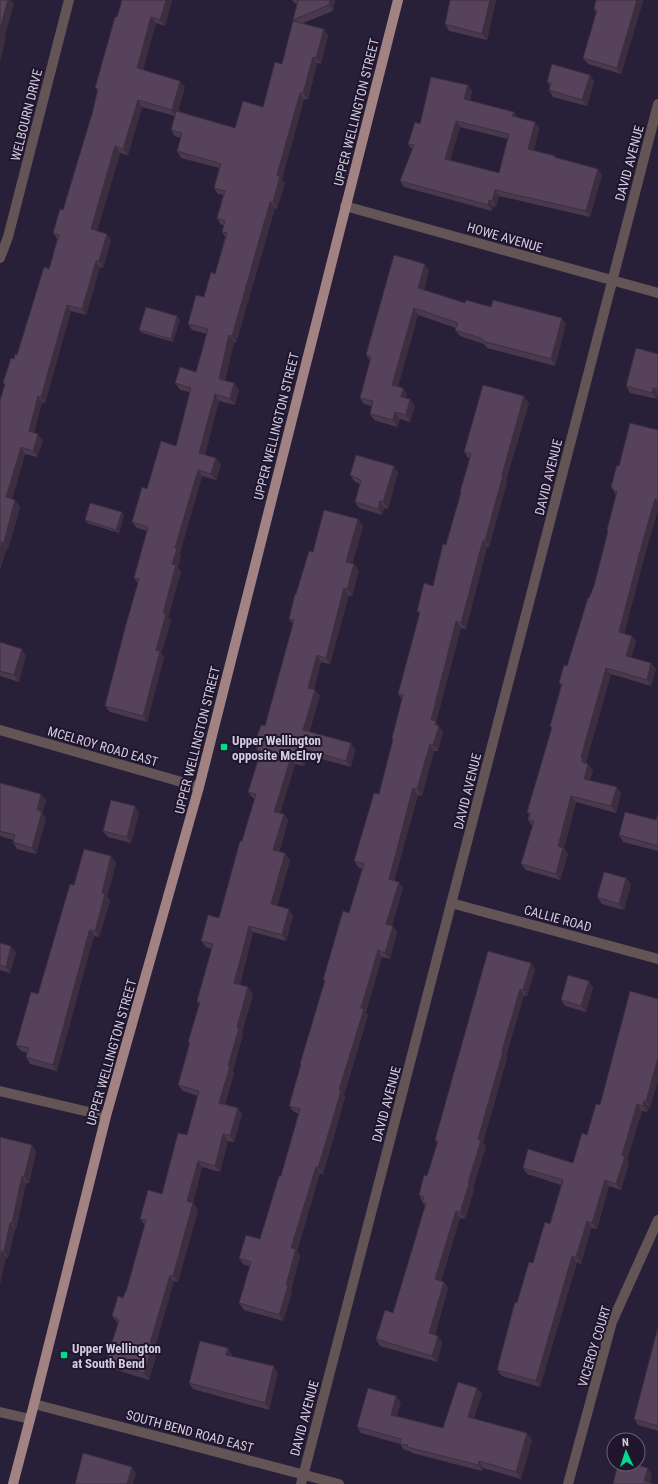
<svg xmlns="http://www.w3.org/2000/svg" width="658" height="1484" viewBox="0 0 658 1484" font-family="'Roboto Condensed',sans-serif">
<rect width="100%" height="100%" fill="#281f39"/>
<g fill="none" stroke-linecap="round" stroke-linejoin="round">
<path stroke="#645455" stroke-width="10" d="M345 206 658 293
M0 258 8 237 69 0
M0 730 199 787
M451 903 658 959
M0 1091 106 1116
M34 1404 339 1484
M0 1412 30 1419
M301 1484 658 104
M568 1484 612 1322 658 1220"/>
<path stroke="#a38284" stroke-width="10" d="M13 1484 34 1404 106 1116 199 787 398 0"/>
</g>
<path fill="#4a394d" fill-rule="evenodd" d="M172 0 165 26 156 23 143 69 185 87 178 111 235 128 263 107 282 64 294 21 293 20 298 4 294 3 292 0H335L333 11 303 23 328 35 321 64 317 63 308 100 304 99 282 179 285 183 277 209 275 208 236 343 234 342 225 380 234 383 239 390 235 405 219 401 205 454 221 464 216 480 202 476 180 553 181 555 178 567 181 572 168 617 171 621 161 654 164 657 147 722 110 712 105 706 138 583 134 578 147 531 137 528 132 522 147 489 176 446 190 392 180 390 175 383 196 372 207 334 192 330 188 324 204 297 215 274 225 237 222 232 224 225H221L217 218 223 195 218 194 214 188 219 168 181 158 177 151 181 138 175 136 171 130 175 116 142 107 128 155 120 153 97 231 107 234 111 240 103 268 100 267 86 315 71 311 45 403 42 402 34 433 43 440 37 457 25 454 12 499 20 507 8 549 7 548 0 570V400L5 385 3 383 14 359 17 355 49 269 57 239 53 233 63 210 92 114 98 92 95 88 117 17Z
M450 0H496L487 40 449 31 445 24Z
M643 1 621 74 588 64 583 58 596 13 594 9Z
M590 75 594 81 587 106 553 97 549 90 550 86 547 82Z
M468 85 472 91 470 101 514 112 518 118 535 122 539 128 534 151 555 156 556 158 598 169 602 175 590 217 499 196 496 207 493 206 492 211 404 187 400 181 412 150 408 144 420 124ZM460 127 508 139 499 173 450 160Z
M429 270 424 290 465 303 491 307 566 324 555 366 487 348 484 344 460 336 455 330 456 328 418 315 398 386 403 388 407 394 406 398 410 399 415 406 410 422 400 419 397 427 374 420 370 414 372 406 364 404 360 398 370 361 366 355Z
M177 316 180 320 173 342 142 333 139 330Z
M658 354V394L657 399 630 393 626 386Z
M529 403 506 480 507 482 489 547H487L466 629 461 628 436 722 443 732 438 751H434L422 796 418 795 394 881 403 888 392 925 397 932 390 959 382 957 366 1012 368 1015 344 1095 345 1097 323 1174 320 1173 297 1251 300 1256 291 1290 292 1292 283 1321 244 1310 239 1303 250 1266 244 1265 239 1258 260 1239 281 1176 299 1114 294 1112 289 1106 301 1065 300 1064 325 982 323 980 349 913 362 869 359 868 354 861 379 794 393 740 392 738 402 699 398 694 420 615 417 611 433 586 461 493 460 492 470 458H468L464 452Z
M658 430V510L647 547 624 634 632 636 636 642 631 657 651 663 656 669 651 686 611 674 586 762 593 770 590 780 621 793 616 813 576 802 564 848 568 854 560 880 526 870 521 864 532 826 528 820 529 815 527 812 552 729 550 726 561 686 559 683 567 666 594 586 608 532 607 530 616 495 611 487 619 466Z
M398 472 388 509 384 508 382 515 359 508 355 502 360 484 355 482 350 475Z
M124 515 119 533 87 523 85 520Z
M363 526 352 564H354L359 571 352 596 349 595 330 664 321 662 314 690 320 696 309 732 351 743 355 750 351 767 307 755 304 766 295 764 280 813 284 814 288 821 279 852 290 860 277 906 293 916 286 941 253 932 240 984 253 994 242 1032 243 1034 233 1071 234 1073 225 1104 238 1108 242 1114 234 1142 228 1141 220 1172 202 1167 193 1203 198 1210 178 1282 174 1281 155 1346 158 1350 149 1380 110 1368 106 1362 118 1323 117 1322 112 1316 126 1292 145 1225 140 1219 162 1194 187 1135 198 1096 183 1091 178 1085 189 1044 188 1042 199 1005 197 1001 212 949 206 947 201 941 219 918 255 799 253 798 248 792 260 754 254 745 265 726 293 624 289 619 296 594 313 552Z
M0 642 26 655 19 682 0 676Z
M0 783 41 794 46 800 42 813 46 818 36 854 17 849 13 842V840L0 836Z
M139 813 131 843 108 837 103 831Z
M658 814V851L623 842 619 835 656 820Z
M111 856 116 863 107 897 110 901 99 937 95 936 93 939 57 1071 30 1064 26 1057 27 1053 21 1051 16 1045 38 994 74 885Z
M626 878 631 884 624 910 602 904 597 897Z
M0 943 16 952 10 973 0 970Z
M488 951 535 969 527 996 524 995 506 1056 507 1058 483 1143 486 1146 473 1188 474 1190 465 1219 460 1218 441 1281 444 1282 448 1288 435 1335 438 1336 442 1343 437 1362 380 1346 376 1339 393 1313 425 1206 422 1202V1201L419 1195 427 1176 437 1143 435 1140Z
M593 987 586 1012 565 1006 561 1000Z
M658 999V1080L650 1108 649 1107 647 1112 642 1111 627 1160 629 1162 621 1190 609 1186 597 1229 591 1228 581 1264 577 1262 540 1387 502 1376 497 1370 533 1263 550 1224 561 1185 527 1174 523 1168 573 1163 587 1135 600 1105Z
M0 1137 32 1145 36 1152 29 1183H26L16 1229H15L8 1258 6 1257 0 1284Z
M658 1327V1431L638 1425 634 1419Z
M232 1354V1356L278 1373 269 1410 193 1389 189 1383Z
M477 1388 482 1394 474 1418 532 1440 521 1479 483 1468 482 1471 412 1453 410 1451 404 1450 400 1444 361 1433 357 1427 401 1402 397 1416 443 1428Z"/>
<path fill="#3c2e3f" d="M8 0H11L14 4 5 36 6 38 0 62V29Z
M166 0H172L165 26 160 20Z
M330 0H335L333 11 329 5Z
M490 0H496L487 40 482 34Z
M637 0H643V1L621 74 617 68Z
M151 17 156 23 142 74 137 68Z
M324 29 328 35 321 64 316 58Z
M313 57 317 63 308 100 303 93Z
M590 75 594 81 587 106 582 100Z
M180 81 185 87 176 117 172 110Z
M468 85 472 91 469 105 464 99Z
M300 93 304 99 282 179 285 183 277 209 273 202 277 175Z
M138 100 142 107 128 155 123 149Z
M514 112 518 118 512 116Z
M456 121 460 127 449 165 445 159Z
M535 122 539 128 533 156 528 149Z
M115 146 120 153 96 236 91 229Z
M598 169 602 175 590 217 586 211Z
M495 190 499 196 496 207 492 201Z
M489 200 493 206 492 211 488 205Z
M270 202 275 208 236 343 232 336Z
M107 234 111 240 103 268 99 261Z
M96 261 100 267 86 315 82 309Z
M425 264 429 270 423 294 418 288Z
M67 305 71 311 45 403 41 397Z
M414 308 418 315 397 391 392 385Z
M177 316 180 320 173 342 171 339Z
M562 318 566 324 555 366 551 359Z
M229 335 234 342 224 385 219 379Z
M234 383 239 390 235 405 230 399Z
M403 388 407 394 405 403 401 397Z
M653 388 658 394 657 399 652 393Z
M215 394 219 401 204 459 199 453Z
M38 396 42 402 33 437 29 431Z
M524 396 529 403 506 480 507 482 489 547 485 541 502 475Z
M410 399 415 406 410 422 406 415Z
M395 412 400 419 397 427 393 420Z
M38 434 43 440 37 457 33 451Z
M21 447 25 454 11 504 6 497Z
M216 458 221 464 216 480 211 474Z
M394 466 398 472 388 509 383 502Z
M198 470 202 476 180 553 181 555 178 567 181 572 168 617 171 621 161 654 164 657 147 722 143 716 156 650 175 548Z
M655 499 658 503V510L647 547 623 638 619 632 643 540Z
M15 500 20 507 8 549 4 542Z
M380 501 384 508 382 515 378 509Z
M122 512 124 515 119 533 116 530Z
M358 519 363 526 351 569 346 562Z
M483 540 487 547 466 629 461 623Z
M2 542 7 548 0 570V549Z
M354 564 359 571 352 596 347 589Z
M344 588 349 595 330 664 326 658Z
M456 621 461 628 436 722 443 732 438 751 433 745 431 720Z
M632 636 636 642 630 662 626 656Z
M22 649 26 655 19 682 14 675Z
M317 655 321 662 313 694 308 688Z
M651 663 656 669 651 686 647 680Z
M606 668 611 674 586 762 587 764 582 762 581 757Z
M315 690 320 696 308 737 303 730Z
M351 743 355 750 351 767 346 761Z
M430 744 434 751 422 796 417 789Z
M303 749 307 755 304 766 299 760Z
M291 757 295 764 279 818 274 812Z
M588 764 593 770 588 785 584 779Z
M617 787 621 793 616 813 611 806Z
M413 788 418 795 393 885 389 879Z
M41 794 46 800 42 813 46 818 36 854 32 848 37 810Z
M571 796 576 802 564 848 568 854 560 880 556 874 558 846Z
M135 806 139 813 131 843 127 837Z
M284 814 288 821 277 856 273 850Z
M285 853 290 860 276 911 271 904Z
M111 856 116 863 107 897 110 901 99 937 95 931 102 893Z
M626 878 631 884 624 910 619 904Z
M399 882 403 888 391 930 386 924Z
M289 909 293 916 286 941 282 935Z
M249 926 253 932 239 989 234 983Z
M393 926 397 932 390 959 385 953Z
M90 930 95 936 93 939 57 1071 53 1065 89 932Z
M11 946 16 952 10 973 6 967Z
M378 950 382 957 366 1012 368 1015 344 1095 345 1097 323 1174 318 1168 339 1090 361 1008Z
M531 963 535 969 527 996 523 990Z
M589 981 593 987 586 1012 581 1006Z
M248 987 253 994 242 1032 243 1034 233 1071 234 1073 224 1109 219 1103 237 1027Z
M520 989 524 995 506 1056 507 1058 483 1143 486 1146 473 1188 474 1190 465 1219 460 1213 478 1139 502 1051Z
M658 1058V1080L650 1108 646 1101Z
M644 1101 649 1107 647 1112 643 1106Z
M637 1104 642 1111 627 1160 629 1162 621 1190 616 1184 622 1155Z
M238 1108 242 1114 234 1142 230 1136Z
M223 1134 228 1141 220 1172 215 1166Z
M32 1145 36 1152 29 1183 24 1177Z
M198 1161 202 1167 192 1208 187 1201Z
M316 1167 320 1173 297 1251 300 1256 291 1290 292 1292 283 1321 279 1315 286 1285 291 1248Z
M22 1176 26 1183 16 1229 12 1223Z
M605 1180 609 1186 597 1229 592 1223Z
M193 1203 198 1210 178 1282 173 1276Z
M456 1211 460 1218 440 1286 435 1279Z
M587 1221 591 1228 581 1264 576 1257Z
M10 1223 15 1229 8 1258 4 1251Z
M2 1251 6 1257 0 1284V1258Z
M572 1256 577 1262 540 1387 536 1381Z
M170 1275 174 1281 155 1346 158 1350 149 1380 144 1373 150 1343Z
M444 1282 448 1288 433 1340 429 1333Z
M438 1336 442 1343 437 1362 432 1356Z
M228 1348 232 1354 230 1361 226 1355Z
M274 1366 278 1373 269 1410 265 1403Z
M477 1388 482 1394 472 1423 468 1417Z
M396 1396 401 1402 395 1421 391 1415Z
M527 1433 532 1440 521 1479 516 1472Z
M479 1461 483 1468 482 1471 478 1465Z
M132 1467 136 1474 133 1484H127Z
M648 1468 652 1474 650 1484 644 1481Z"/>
<path fill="#56425a" stroke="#3c2e3f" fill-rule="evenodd" d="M0 0H8L0 29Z
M122 0H166L160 20 151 17 137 68 180 81 172 110 138 100 123 149 115 146 91 229 107 234 99 261H96L82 309 67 305 41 397 38 396 29 431 38 434 33 451 21 447 6 497 15 500 4 542H2L0 549V400L5 384 3 383 11 358 14 359 15 354 17 355 44 267 49 269 59 235 53 233 60 209 63 210 92 114 98 89 95 88 115 17H117Z
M298 0H330L329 5 293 20Z
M450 0H490L482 34 445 24Z
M596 0H637L617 68 583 58 597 10 594 9Z
M293 21 324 29 316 58 313 57 303 93H300L277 175 280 176 273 202H270L232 336 229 335 219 379 234 383 230 399 215 394 199 453 216 458 211 474 198 470 175 548 177 549 172 564 176 565 163 613 166 614 156 650 160 651 143 716 105 706 125 628 139 579 134 578 148 527 132 522 142 487 147 489 161 441 176 446 191 388 175 383 180 367 196 372 208 329 188 324 196 295 204 297 211 272 215 274 227 233 222 232 225 221 217 218 225 191 214 188 221 164 177 151 182 133 171 130 176 111 235 128 243 101 263 107 275 62 282 64Z
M552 64 590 75 582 100 549 90 551 83 547 82Z
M431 77 468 85 464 99 514 112 512 116 535 122 528 149 555 156 554 157 598 169 586 211 495 190 492 201 489 200 488 205 400 181 414 145 408 144 415 122 420 124ZM456 121 509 134 499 173 445 159Z
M394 255 425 264 418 288 465 303 466 300 491 307 493 300 562 318 551 359 482 341 483 339 455 330 458 323 414 308 392 385 403 388 401 397 410 399 406 415 395 412 393 420 370 414 373 401 360 398 371 357 366 355Z
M146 307 177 316 171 339 139 330Z
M636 348 658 354V389L653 388 652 393 626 386Z
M483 385 524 396 502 475H503L485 541 483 540 461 623 456 621 431 720 436 721 435 725 439 726 433 745 430 744 417 789 413 788 389 879 399 882 386 924 393 926 385 953 378 950 361 1008 364 1009 339 1090 341 1091 318 1168 316 1167 291 1248 296 1249 286 1285 288 1286 279 1315 239 1303 251 1262 239 1258 246 1235 260 1239 279 1176H281L300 1109 289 1106 301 1064H300L325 980H323L343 911 349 913 364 864 354 861 374 793 379 794 393 739 392 738 403 695 398 694 420 612 417 611 424 583 433 586 443 544 446 545 461 492H460L471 454 464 452Z
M630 423 658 430V500L655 499 643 540 619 632 632 636 626 656 651 663 647 680 606 668 581 757 583 758 582 762 588 764 584 779 617 787 611 806 571 796 558 846 563 848 556 874 521 864 534 821 528 820 530 813 527 812 552 727 550 726 562 684 559 683 564 665 567 666 588 598H589L594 586 608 531 607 530 617 491 613 490V488L611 487 617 465 619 466Z
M356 455 394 466 383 502 380 501 378 509 355 502 361 480 350 475Z
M90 503 122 512 116 530 85 520Z
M324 510 358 519 346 562 354 564 347 589 344 588 326 658 317 655 308 688 315 690 303 730 351 743 346 761 303 749 299 760 291 757 274 812 284 814 273 850 285 853 271 904 289 909 282 935 249 926 234 983 248 987 237 1027 239 1028 228 1066H230L219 1103 238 1108 230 1136 223 1134 215 1166 198 1161 187 1201 193 1203 173 1276 170 1275 150 1343 153 1344 144 1373 106 1362 119 1320H117V1318L112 1316 118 1296 123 1298 125 1292H126L146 1220 140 1219 148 1190 162 1194 178 1133 187 1135 199 1091 178 1085 190 1043 188 1042 200 1002 197 1001 213 944 201 941 208 915 219 918 240 841H242L256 794 248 792 261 751 257 750 258 746 254 745 261 725 265 726 294 620 289 619 295 594H296L309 551 313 552Z
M0 642 22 649 14 675 0 671Z
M0 783 41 794 37 810 42 812 32 848 13 842 15 835 0 831Z
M111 800 135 806 127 837 103 831Z
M625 812 656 820 658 814V846L619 835Z
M84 849 111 856 102 893 105 894 95 931 90 930 89 932 53 1065 26 1057 29 1048 16 1045 31 992 38 994 70 884 74 885Z
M604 872 626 878 619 904 597 897Z
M0 943 11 946 6 967 0 965Z
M488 951 531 963 523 990 520 989 502 1051H503L478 1139 481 1140 468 1183 469 1184 460 1213 456 1211 435 1279 444 1282 429 1333 438 1336 432 1356 376 1339 385 1310 393 1313 426 1203 422 1202 424 1197 419 1195 424 1175 427 1176 438 1141 435 1140Z
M568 975 589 981 581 1006 561 1000Z
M630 991 658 999V1058L646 1101H644L643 1106 637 1104 622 1155 625 1156 616 1184 605 1180 592 1223 587 1221 576 1257 572 1256 536 1381 497 1370 515 1302 517 1303 529 1262 533 1263 545 1222 550 1224 563 1180 523 1168 528 1149 573 1163 582 1133 587 1135 596 1104 600 1105Z
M0 1137 32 1145 24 1177 22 1176 12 1223H10L4 1251H2L0 1258Z
M658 1327V1426L634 1419Z
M200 1341 228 1348 226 1355 274 1366 265 1403 189 1383Z
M458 1382 477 1388 468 1417 527 1433 516 1472 479 1461 478 1465 407 1447 408 1445 400 1444 401 1439 357 1427 368 1388 396 1396 391 1415 443 1428Z
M83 1453 132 1467 127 1484H75Z
M618 1464H634L648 1468 644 1481 653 1484H613Z"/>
<g fill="#01d98b" stroke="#1f162e" stroke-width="1.5">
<rect x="220" y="743" width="8" height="8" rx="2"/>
<rect x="60" y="1351" width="8" height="8" rx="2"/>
</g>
<g text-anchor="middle" stroke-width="4" stroke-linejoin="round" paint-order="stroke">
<g font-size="13" fill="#d3cedf" stroke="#1f162e">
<text transform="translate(356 112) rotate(-76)" y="5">UPPER WELLINGTON STREET</text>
<text transform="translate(26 115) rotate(-76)" y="5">WELBOURN DRIVE</text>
<text transform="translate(629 163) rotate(-75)" y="5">DAVID AVENUE</text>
<text transform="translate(505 237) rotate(16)" y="5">HOWE AVENUE</text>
<text transform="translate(276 426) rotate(-76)" y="5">UPPER WELLINGTON STREET</text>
<text transform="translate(548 477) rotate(-76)" y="5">DAVID AVENUE</text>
<text transform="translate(197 740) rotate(-76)" y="5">UPPER WELLINGTON STREET</text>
<text transform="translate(103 746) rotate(16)" y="5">MCELROY ROAD EAST</text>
<text transform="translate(467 791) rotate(-76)" y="5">DAVID AVENUE</text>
<text transform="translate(558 918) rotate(15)" y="5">CALLIE ROAD</text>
<text transform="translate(111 1052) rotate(-74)" y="5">UPPER WELLINGTON STREET</text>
<text transform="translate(386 1104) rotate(-75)" y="5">DAVID AVENUE</text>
<text transform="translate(594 1346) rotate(-73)" y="5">VICEROY COURT</text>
<text transform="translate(304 1418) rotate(-75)" y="5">DAVID AVENUE</text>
<text transform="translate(190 1431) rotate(15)" y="5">SOUTH BEND ROAD EAST</text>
</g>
<g font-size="13" font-weight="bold" fill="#d3cedf" stroke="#1f162e" text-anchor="start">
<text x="232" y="745">Upper Wellington<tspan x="232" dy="15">opposite McElroy</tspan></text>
<text x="72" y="1353">Upper Wellington<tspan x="72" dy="15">at South Bend</tspan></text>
</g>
</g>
<g transform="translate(626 1452) rotate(357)"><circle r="19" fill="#1f162e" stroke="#676075"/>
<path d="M0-3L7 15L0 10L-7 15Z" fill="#01d98b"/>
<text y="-6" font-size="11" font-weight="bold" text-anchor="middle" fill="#d3cedf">N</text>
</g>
</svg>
